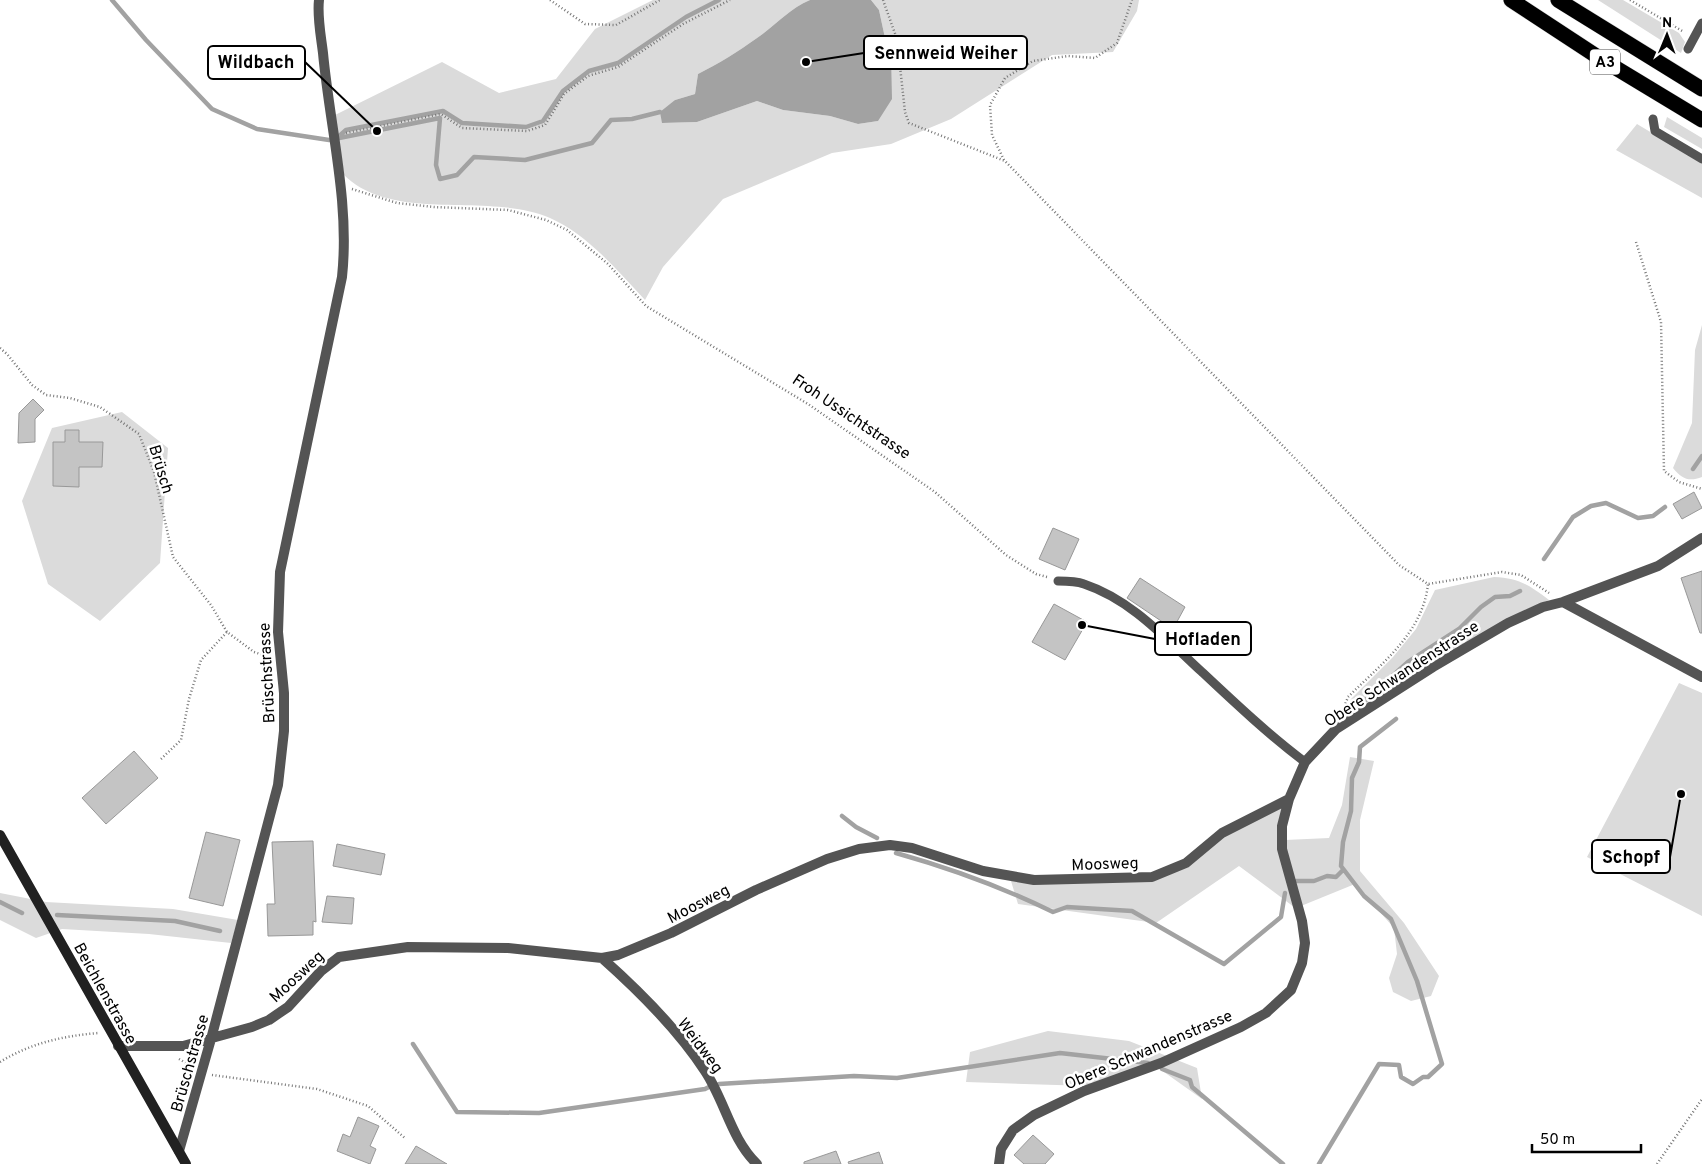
<svg xmlns="http://www.w3.org/2000/svg" width="1702" height="1164" viewBox="0 0 1702 1164" font-family="Overpass,sans-serif">
<rect width="100%" height="100%" fill="#fff"/>
<path fill="#dbdbdb" d="M653 0H810C789 9 776 25 757 38 739 51 718 64 698 74L695 94 675 100 662 123 697 122 757 101 783 110 830 116 858 124 878 121 891 57 885 38 879 10 871 0H1139L1137 11 1113 52 1052 55 951 119 891 144 832 153 723 199 663 267 645 300C618 271 587 234 550 218 489 191 394 224 344 175L335 115 442 62 499 93 556 79 595 29Z
M1598 0H1623L1679 33 1685 42 1681 53Z
M1667 117 1702 138V149L1664 127Z
M1637 124 1702 163V198L1616 150Z
M1702 325V477C1689 482 1682 479 1673 468L1692 423 1695 350Z
M122 412 168 448 160 563 100 621 48 584 22 501 52 428Z
M1494 577C1519 578 1529 585 1549 600L1523 611 1342 721 1351 699 1393 657 1416 629 1435 590Z
M1679 683 1702 693V916L1587 857Z
M1350 757 1374 761 1360 820V871L1404 923 1439 976 1431 996 1411 1001 1393 992 1389 978 1397 954 1394 928 1355 884 1301 906 1294 907 1239 866 1156 923 1018 904 1011 881 1153 879C1191 869 1196 855 1225 835 1243 823 1265 815 1284 805L1285 840 1329 838 1342 805Z
M0 893 46 902 173 909 238 920 231 943 149 934 62 929 36 938 0 920Z
M1048 1031 1129 1041 1197 1068 1202 1099 1157 1067 1089 1086 966 1082 970 1052Z"/>
<path fill="#a2a2a2" d="M810 0H871L879 10 885 38 891 57 892 99 878 121 858 124 830 116 783 110 757 101 697 122 662 123 660 112 675 100 695 94 698 74C718 64 739 51 757 38 776 25 789 9 810 0Z"/>
<g fill="none" stroke-linecap="round" stroke-linejoin="round">
<path stroke="#a2a2a2" stroke-width="4.5" d="M112 0 146 40 212 109 257 129 329 140 440 118 436 165 440 179 457 175 474 157 525 160 592 143 611 120 632 119 660 112
M337 138 346 130 443 111 462 123 526 127 543 121 563 91 589 71 618 63 686 17 719 0
M1693 469 1702 456
M1544 559 1573 517 1591 506 1606 503 1638 518 1653 516 1665 507
M1359 709V706L1408 662 1459 629 1481 607 1495 597 1510 596 1520 591
M842 816 856 827 877 838
M896 853C953 869 1000 886 1053 912L1067 907 1132 911 1224 964 1281 917 1285 893
M1296 881H1314L1327 876 1336 877 1343 870
M0 902 22 913
M57 915 175 921 220 931
M413 1044 457 1112 539 1113 705 1089 711 1086
M1162 1069 1190 1080 1192 1087 1283 1164
M719 1084 854 1076 897 1078 1060 1053 1148 1063
M1319 1164 1379 1064 1399 1065 1401 1077 1413 1084 1423 1077H1428L1442 1064 1417 981 1391 919 1364 896 1341 866 1343 842 1351 811 1352 778 1359 762 1360 747 1396 719"/>
</g>
<path fill="#c4c4c4" stroke="#989898" d="M33 399 44 410 35 419V442L18 443 19 413Z
M65 430H79V442H103L102 467H79V487L53 486V442H65Z
M1694 492 1702 508 1682 519 1673 504Z
M1053 528 1079 539 1065 570 1039 559Z
M1702 571V633H1700L1681 578Z
M1140 578 1185 607 1173 629 1127 598Z
M1054 604 1087 622 1065 660 1032 642Z
M134 751 158 778 106 824 82 798Z
M206 832 240 840 223 906 189 898Z
M313 841 316 922 313 921V935L268 936 267 904H275L272 842Z
M337 844 385 854 381 875 333 866Z
M327 896 354 898 352 924 322 922Z
M358 1117 379 1126 370 1146 376 1149 370 1164 337 1151 343 1134 350 1137Z
M1033 1135 1054 1154 1045 1164H1024L1014 1155Z
M416 1146 447 1164H405Z
M836 1151 841 1164H804V1162Z
M879 1152 883 1164H849L848 1162Z"/>
<g fill="none" stroke-linecap="round" stroke-linejoin="round">
<defs>
<path id="highway" d="M1511 0 1601 59 1702 120
M1558 0 1702 89"/>
</defs>
<use href="#highway" stroke="#dbdbdb" stroke-width="16"/>
<path stroke="#767676" stroke-width="2.5" stroke-dasharray="1 2.5" stroke-linecap="butt" d="M550 0 585 24 616 25 660 0
M883 0 897 39 905 112 909 123 1005 161 1399 565 1428 584 1502 572 1521 575 1549 593
M1630 0 1684 32
M346 133 441 114 462 128 527 131 545 125 564 94 588 76 618 67 683 24 730 0
M1004 160 992 135 990 105 1005 78 1033 61 1068 56 1095 58 1117 43 1132 0
M352 189 397 203 434 207 508 210 546 220 567 230 608 264 646 306 808 404 935 492 1006 555 1036 574 1047 577
M1636 242 1661 322 1664 471 1679 482 1702 489
M0 348 7 354 32 385 46 395 70 398 100 407 139 434 154 472 173 557 211 605 227 632
M1343 710 1348 697C1381 664 1423 633 1428 584
M161 759 181 740 189 699 201 660 227 632 254 652 269 657
M179 1059 191 1066
M0 1062C31 1043 63 1036 98 1033
M212 1075 317 1089 368 1106 406 1139
M1657 1164 1702 1099"/>
<path stroke="#545454" stroke-width="9" d="M1688 49 1702 23
M1653 119 1655 131 1702 159
M1058 581C1066 581 1076 581 1084 584 1132 600 1166 639 1202 672 1235 703 1269 735 1305 762"/>
<path stroke="#545454" stroke-width="10" d="M1563 602 1702 677
M602 958C638 990 679 1031 705 1071 725 1101 731 1139 757 1164
M118 1046H183L252 1027 269 1020 288 1007 321 971 339 957 408 947 508 948 602 958 618 955 671 933 756 890 827 859 859 849 890 845 912 848 983 871 1034 880 1152 877 1186 863 1222 833 1289 799
M179 1151 211 1039 278 785 284 731V693L278 632 280 572 342 277C350 202 330 128 323 53 321 36 317 17 319 0
M999 1164 1001 1149 1013 1130 1034 1115 1084 1091 1161 1063 1241 1027 1266 1013 1291 990 1302 963 1305 943 1302 921 1282 849V826L1289 799 1305 762 1336 729 1433 667 1508 623 1543 607 1563 602 1658 566 1702 538"/>
<path stroke="#212121" stroke-width="10" d="M0 835 186 1164"/>
<use href="#highway" stroke="#000" stroke-width="15"/>
</g>
<g text-anchor="middle" stroke-width="5" stroke-linejoin="round" paint-order="stroke">
<rect fill="#fff" stroke="#4c4c4c" stroke-width="1" x="1590" y="49.5" width="30" height="25" rx="4"/>
<g font-size="15" font-weight="bold" fill="#000">
<text x="1605" y="67">A3</text>
</g>
<g font-size="16" fill="#000" stroke="#fff">
<text transform="translate(852 416) rotate(34)" y="6">Froh Ussichtstrasse</text>
<text transform="translate(162 469) rotate(73)" y="6">Brüsch</text>
<text transform="translate(266 673) rotate(-93)" y="6">Brüschstrasse</text>
<text transform="translate(1401 673) rotate(-33)" y="6">Obere Schwandenstrasse</text>
<text transform="translate(1105 863) rotate(-2)" y="6">Moosweg</text>
<text transform="translate(698 903) rotate(-27)" y="6">Moosweg</text>
<text transform="translate(296 976) rotate(-43)" y="6">Moosweg</text>
<text transform="translate(106 993) rotate(61)" y="6">Beichlenstrasse</text>
<text transform="translate(701 1045) rotate(53)" y="6">Weidweg</text>
<text transform="translate(1148 1049) rotate(-23)" y="6">Obere Schwandenstrasse</text>
<text transform="translate(189 1063) rotate(-74)" y="6">Brüschstrasse</text>
</g>
</g>
<path fill="none" stroke="#000" stroke-width="2" d="M806 62L864 53M377 131L305 62M1082 625L1155 639M1681 794L1670 857"/>
<g fill="#000" stroke="#fff" stroke-width="2">
<circle cx="806" cy="62" r="5"/>
<circle cx="377" cy="131" r="5"/>
<circle cx="1082" cy="625" r="5"/>
<circle cx="1681" cy="794" r="5"/>
</g>
<g fill="#fff" stroke="#000" stroke-width="2">
<rect x="864" y="36" width="163" height="33" rx="5"/>
<rect x="208" y="46" width="97" height="33" rx="5"/>
<rect x="1155" y="622" width="96" height="33" rx="5"/>
<rect x="1592" y="840" width="78" height="33" rx="5"/>
</g>
<g font-size="18" text-anchor="middle" font-weight="bold" fill="#000">
<text x="946" y="59">Sennweid Weiher</text>
<text x="256" y="68">Wildbach</text>
<text x="1203" y="645">Hofladen</text>
<text x="1631" y="863">Schopf</text>
</g>
<g transform="translate(1667 35) rotate(1)" stroke="#ffffff" stroke-width="4" paint-order="stroke">
<path d="M0-4L9 19L0 12L-9 19Z" fill="#000000"/>
<text y="-8" font-size="14" font-weight="bold" text-anchor="middle" fill="#000000">N</text>
</g>
<path d="M1532 1144v8h109v-8" fill="none" stroke="#000000" stroke-width="2.5"/>
<text x="1540" y="1144" font-size="15" fill="#000000" stroke="#ffffff" stroke-width="4" paint-order="stroke">50 m</text>
</svg>
